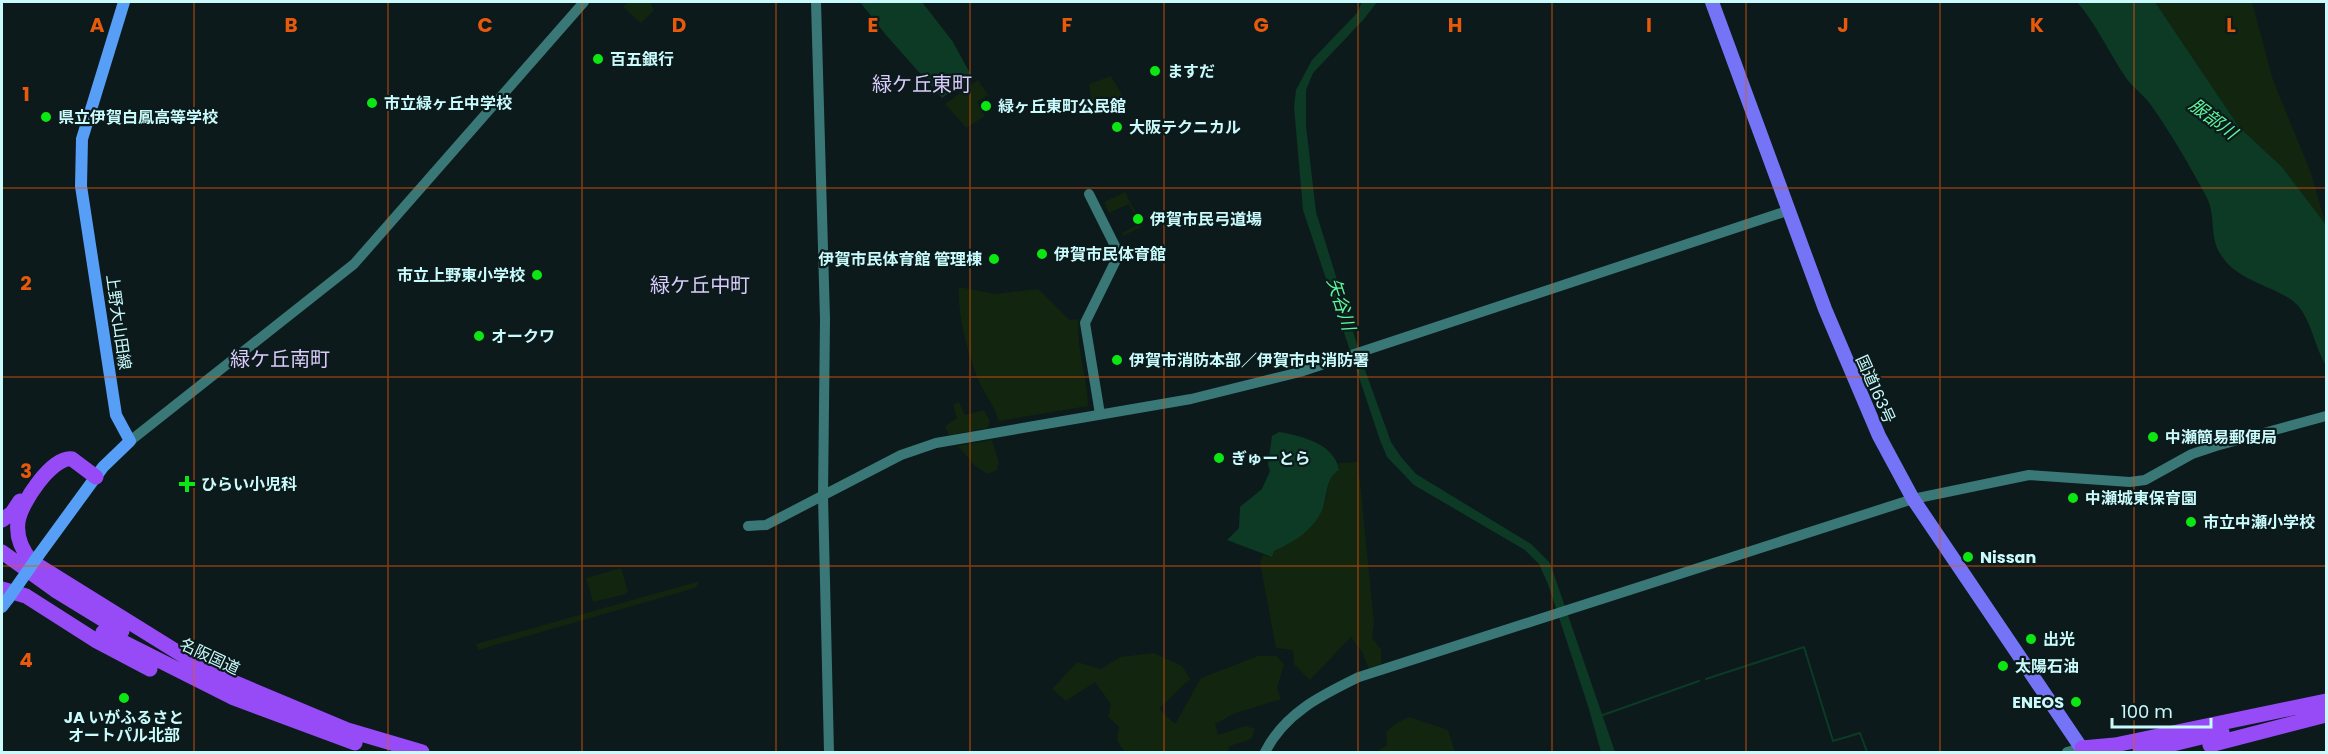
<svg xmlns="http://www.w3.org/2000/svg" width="2328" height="754" viewBox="0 0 2328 754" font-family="Poppins,'Noto Sans JP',sans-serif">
<rect width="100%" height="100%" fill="#0c1a1b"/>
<path fill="#12250f" d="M628 2H650L654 10 641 23 623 7Z
M2155 2H2252L2273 80 2311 173 2326 225 2282 167 2239 127Z
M1111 76 1124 98 1098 113 1093 112 1089 84Z
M978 80 988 95 977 102 985 116 966 128 945 104Z
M1125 192 1143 226 1123 236 1122 233 1139 224 1129 204 1109 213 1104 202Z
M959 287 995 294 1038 289 1069 320 1079 319C1075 347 1088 378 1088 406L998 421C995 404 984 395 978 379 968 354 957 314 959 287Z
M959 402 965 415 984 410 990 421 988 428 949 435 945 426 957 418 953 404Z
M992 440 999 463 997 470 988 474 975 466 958 446Z
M1358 462 1374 623 1372 638 1381 649V664L1369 669 1362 652 1351 637 1310 680 1294 664 1293 650 1276 648 1260 563 1263 555 1272 557 1274 551C1287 545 1316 521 1323 508 1329 496 1325 477 1339 470L1338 463Z
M621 568 628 591 626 594 593 602 586 578Z
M700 581 695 588 478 650 476 644Z
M1154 653 1182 666 1190 679 1159 709 1175 724 1201 678 1258 656H1277L1284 665 1277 688 1281 699 1233 714 1215 724 1218 735 1246 726 1255 729 1251 739 1230 746 1227 752H1125L1117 741 1119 727 1108 717 1111 704 1095 682 1066 701 1052 689 1077 662 1101 669 1120 657Z
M1409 717 1448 730 1455 752H1376L1387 745 1386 732 1397 723Z"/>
<path fill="#0d3a25" d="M860 2H922L953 42 972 77 942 98 886 35Z
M1362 2H1377L1364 19 1313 73 1306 90V126L1316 212 1365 370 1391 442 1401 457 1416 474 1531 544 1550 563 1615 752H1601L1589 709 1548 584 1539 564 1525 550 1414 485 1387 457 1380 440 1303 210 1294 107 1296 90 1312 60 1357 13Z
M2077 2H2155L2239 127 2282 167 2326 225V365C2314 347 2311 315 2293 301 2272 285 2237 281 2221 255 2209 238 2216 215 2207 198 2190 166 2172 135 2151 105 2144 95 2133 88 2126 78 2109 53 2097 25 2077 2Z
M1279 432C1302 436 1335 444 1339 470 1326 477 1327 496 1323 508 1314 530 1294 542 1274 551L1272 557 1227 540 1239 528 1240 507 1262 489 1270 471 1268 465 1272 436Z"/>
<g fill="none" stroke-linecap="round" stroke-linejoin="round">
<path stroke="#0d3a25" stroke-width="2" d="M1706 679 1804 647 1833 741 1860 733 1867 752
M1600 716 1699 681"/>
<path stroke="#397876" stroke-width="10" d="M816 2 825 319 823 496 829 752
M1089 194 1115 246 1117 258 1085 323 1100 414
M130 441 354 264 584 2
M748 526 766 525 901 455 936 443 1191 399 1300 372 1790 210
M1265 752C1285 713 1320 696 1359 677L1913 499 2029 475 2130 482 2145 480 2192 454 2216 446 2326 416
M2067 752 2082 748"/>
<path stroke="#569ef6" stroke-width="12" d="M38 556 103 467 130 441 116 415 81 186 82 139 124 2
M2 607 8 599"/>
<path stroke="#7674f6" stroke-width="14" d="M1712 2 1825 309 1879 436 1913 499 2084 752"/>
<path stroke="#974bf6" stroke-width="15" d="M96 477 72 459C52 456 20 504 18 522 16 537 22 550 31 561L187 658 226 679 352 732
M2 520 12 513 20 501
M2 552 55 590 122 631
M2 589 26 596 95 640 150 669
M103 632 234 698 355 743
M344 729 422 752
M2210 745 2326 715
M2082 748 2115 745 2326 701
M2140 752 2222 732"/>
<path stroke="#569ef6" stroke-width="12" d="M8 599 38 556"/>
</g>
<path fill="none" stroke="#e8590c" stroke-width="1.5" stroke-opacity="0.55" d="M194 2V752M388 2V752M582 2V752M776 2V752M970 2V752M1164 2V752M1358 2V752M1552 2V752M1746 2V752M1940 2V752M2134 2V752M2 188H2326M2 377H2326M2 566H2326"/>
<g fill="#0ce612" stroke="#0c1a1b" stroke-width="2">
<circle cx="598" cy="59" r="6"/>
<circle cx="1155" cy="71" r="6"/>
<circle cx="372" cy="103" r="6"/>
<circle cx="986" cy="106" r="6"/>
<circle cx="46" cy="117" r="6"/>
<circle cx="1117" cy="127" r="6"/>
<circle cx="1138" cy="219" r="6"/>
<circle cx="1042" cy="254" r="6"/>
<circle cx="994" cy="259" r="6"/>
<circle cx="537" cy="275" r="6"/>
<circle cx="479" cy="336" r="6"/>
<circle cx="1117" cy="360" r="6"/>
<circle cx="2153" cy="437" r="6"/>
<circle cx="1219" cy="458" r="6"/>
<path d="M184 475h6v6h6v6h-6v6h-6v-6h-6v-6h6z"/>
<circle cx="2073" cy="498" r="6"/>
<circle cx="2191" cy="522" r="6"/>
<circle cx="1968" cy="557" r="6"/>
<circle cx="2031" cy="639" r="6"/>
<circle cx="2003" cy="666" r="6"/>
<circle cx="124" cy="698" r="6"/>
<circle cx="2076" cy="702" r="6"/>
</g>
<g text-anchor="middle" stroke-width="4.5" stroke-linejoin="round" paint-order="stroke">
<g font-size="16" font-weight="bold" fill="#c9fafc" stroke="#0c1a1b" text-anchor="start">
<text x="610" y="65">百五銀行</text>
<text x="1167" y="77">ますだ</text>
<text x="384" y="109">市立緑ヶ丘中学校</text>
<text x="998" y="112">緑ヶ丘東町公民館</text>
<text x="58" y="123">県立伊賀白鳳高等学校</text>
<text x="1129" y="133">大阪テクニカル</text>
<text x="1150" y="225">伊賀市民弓道場</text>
<text x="1054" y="260">伊賀市民体育館</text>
<text x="982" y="265" text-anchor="end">伊賀市民体育館 管理棟</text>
<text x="525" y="281" text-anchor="end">市立上野東小学校</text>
<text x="491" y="342">オークワ</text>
<text x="1129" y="366">伊賀市消防本部／伊賀市中消防署</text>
<text x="2165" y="443">中瀬簡易郵便局</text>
<text x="1231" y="464">ぎゅーとら</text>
<text x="201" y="490">ひらい小児科</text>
<text x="2085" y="504">中瀬城東保育園</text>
<text x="2203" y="528">市立中瀬小学校</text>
<text x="1980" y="563">Nissan</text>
<text x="2043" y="645">出光</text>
<text x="2015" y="672">太陽石油</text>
<text x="2064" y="708" text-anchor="end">ENEOS</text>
<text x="124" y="723" text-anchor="middle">JA いがふるさと<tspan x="124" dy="18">オートパル北部</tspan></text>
</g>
<g font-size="16" fill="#c9fafc" stroke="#0c1a1b">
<text transform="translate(119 322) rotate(82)" y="6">上野大山田線</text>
<text transform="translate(1876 389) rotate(66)" y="6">国道163号</text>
<text transform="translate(210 656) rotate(25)" y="6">名阪国道</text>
</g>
<g font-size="18" font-style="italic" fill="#5df799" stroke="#0c1a1b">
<text transform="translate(2213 119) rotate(37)" y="6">服部川</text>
<text transform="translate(1341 304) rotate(72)" y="6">矢谷川</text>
</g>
<g font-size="20" fill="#d9cbfc" stroke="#0c1a1b">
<text x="922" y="91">緑ケ丘東町</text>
<text x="700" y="292">緑ケ丘中町</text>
<text x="280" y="366">緑ケ丘南町</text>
</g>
</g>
<g font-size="20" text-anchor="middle" font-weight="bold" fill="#e8590c" stroke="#0c1a1b" stroke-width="4.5" stroke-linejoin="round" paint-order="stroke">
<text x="97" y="32">A</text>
<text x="291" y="32">B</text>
<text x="485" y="32">C</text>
<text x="679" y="32">D</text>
<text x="873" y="32">E</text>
<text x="1067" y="32">F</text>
<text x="1261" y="32">G</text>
<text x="1455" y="32">H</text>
<text x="1649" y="32">I</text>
<text x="1843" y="32">J</text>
<text x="2037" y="32">K</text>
<text x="2231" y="32">L</text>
<text x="26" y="101">1</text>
<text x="26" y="290">2</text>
<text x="26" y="478">3</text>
<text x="26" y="667">4</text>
</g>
<rect width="2328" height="754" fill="none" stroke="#c9fafc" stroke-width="6"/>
<path d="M2112 718v9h99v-9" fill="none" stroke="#c9fafc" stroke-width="3"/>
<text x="2121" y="718" font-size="18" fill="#c9fafc" stroke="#0c1a1b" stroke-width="4.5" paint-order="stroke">100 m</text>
</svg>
